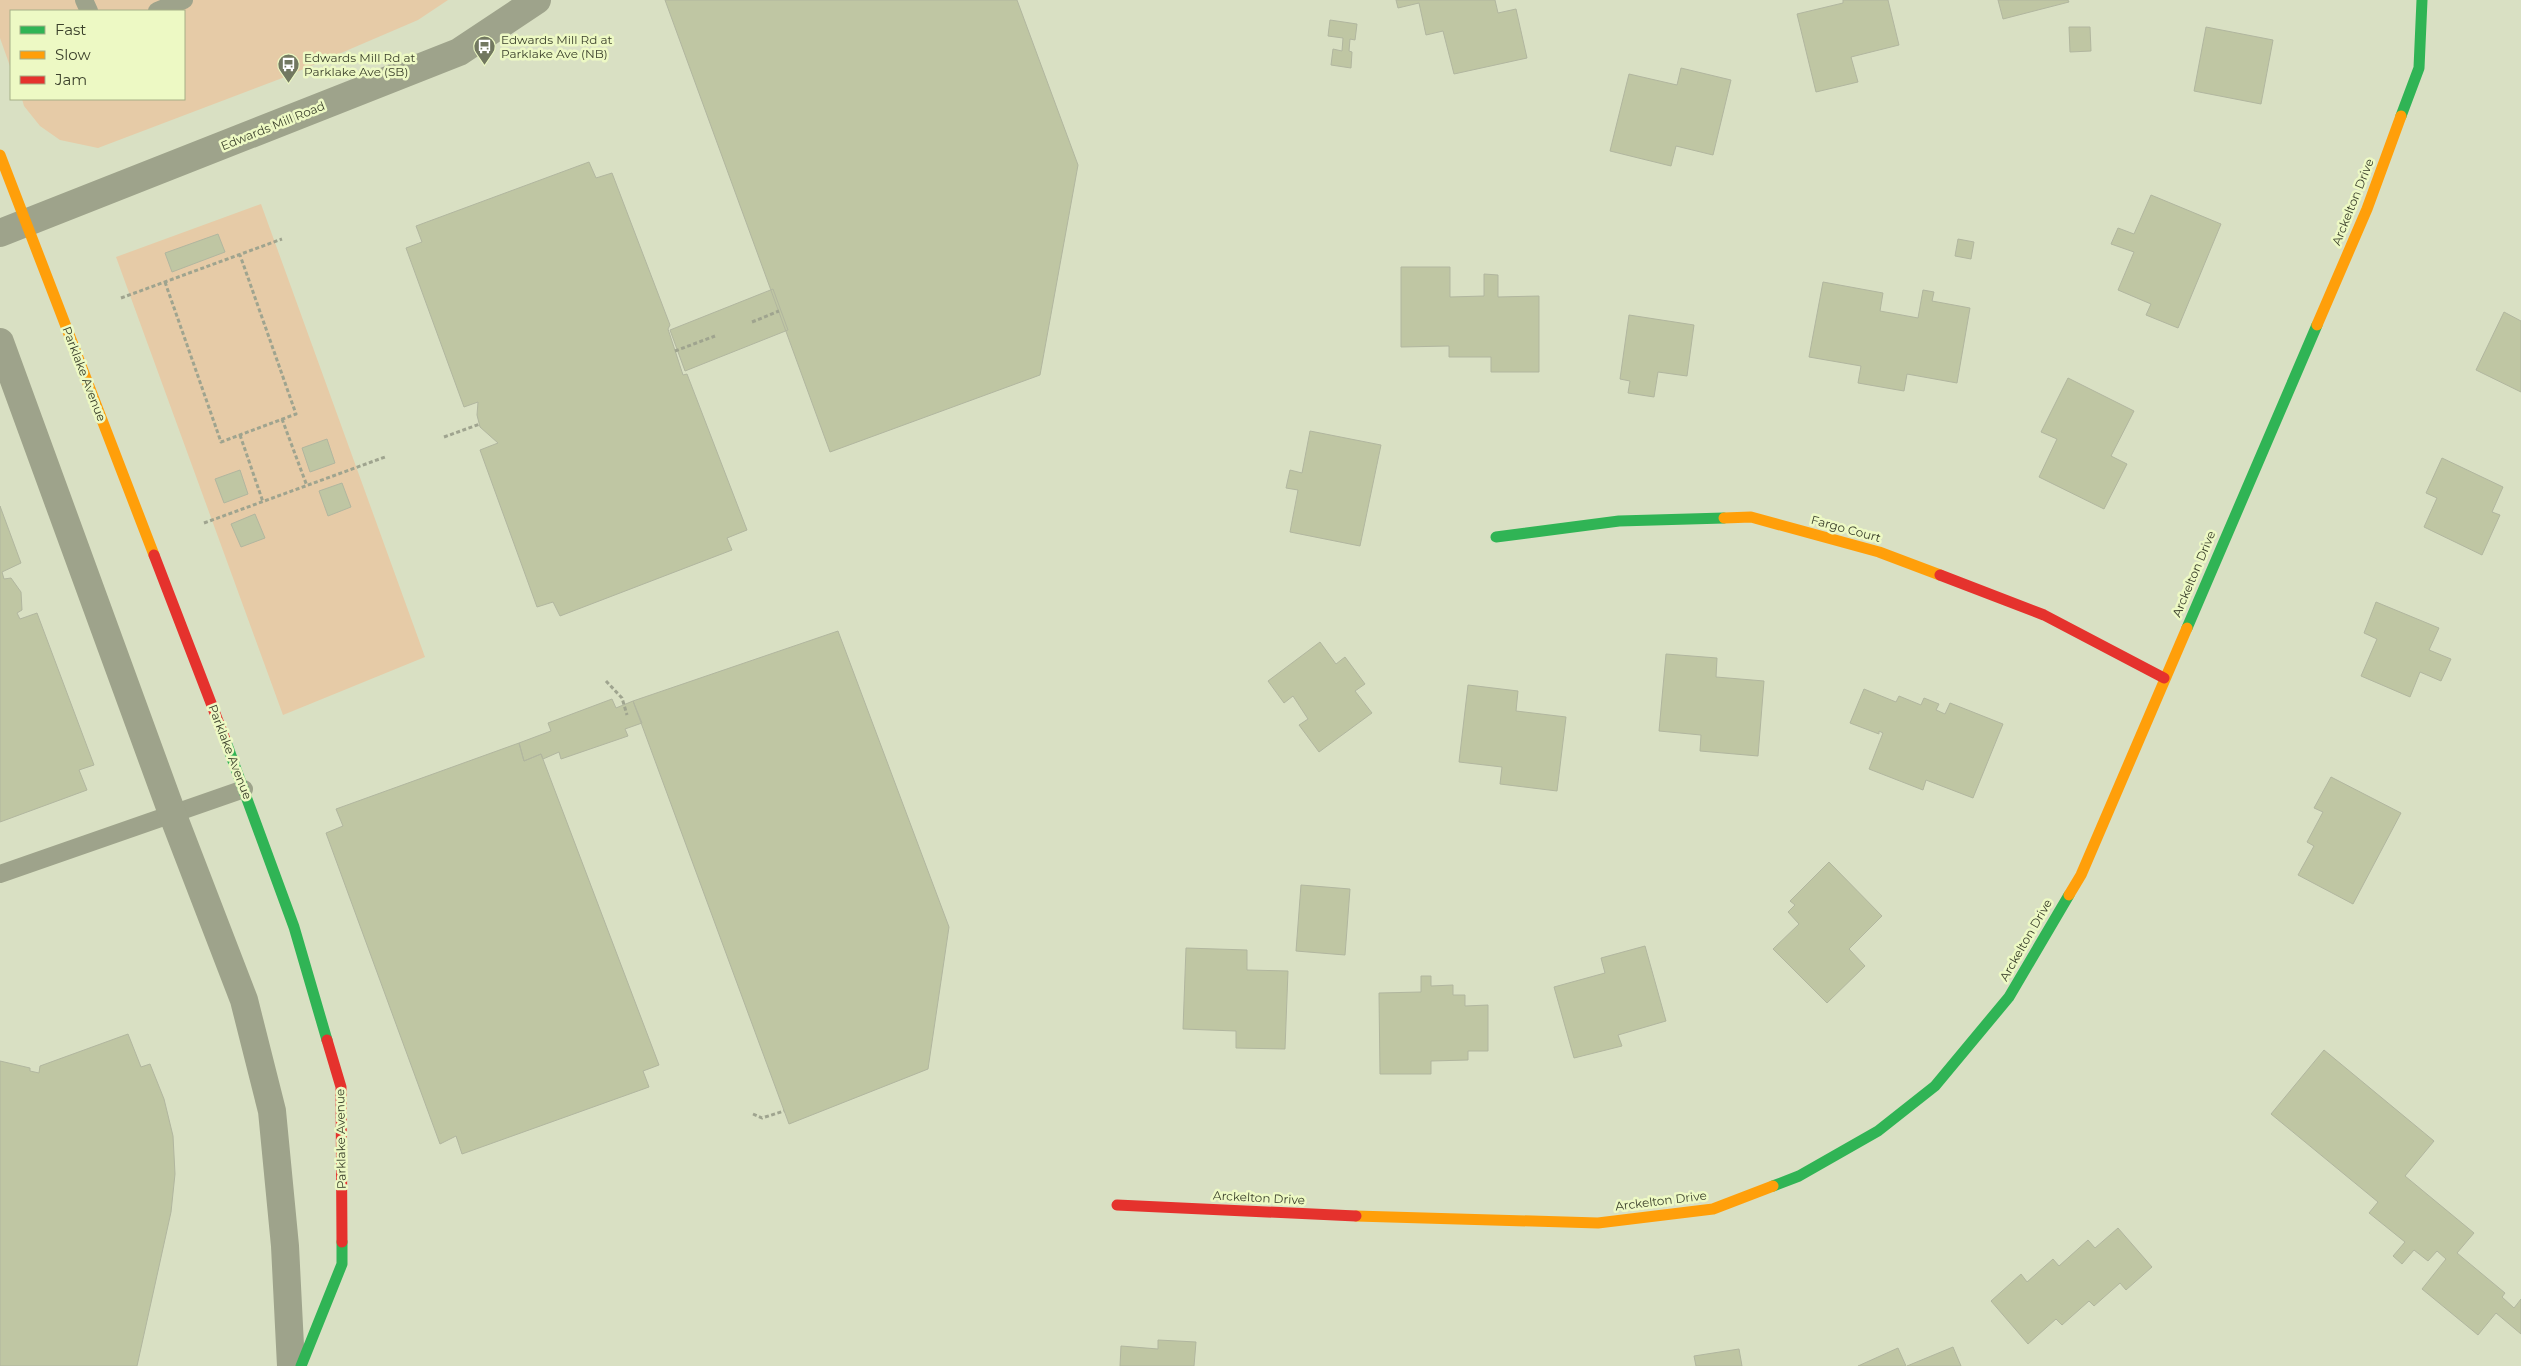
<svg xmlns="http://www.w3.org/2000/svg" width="2521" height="1366" viewBox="0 0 2521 1366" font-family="Montserrat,sans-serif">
<rect width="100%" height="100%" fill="#d9e0c3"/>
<path fill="#e6cba7" d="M0 0H448L418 20 285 77 98 148 60 140 40 126 24 106 22 99H184V11H11V69L0 38Z
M261 204 425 657 283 715 116 257Z"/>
<path fill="#bfc6a3" stroke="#b1b69f" d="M665 0H1017L1078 165 1040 375 830 452Z
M1396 0H1495L1498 13 1516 9 1527 58 1454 74 1443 31 1426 35 1419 3 1398 8Z
M1843 0H1888L1899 45 1851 57 1858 82 1816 92 1797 14 1843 3Z
M1998 0H2068L2069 2 2003 19Z
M1330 20 1357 24 1355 40 1350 39 1349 51 1352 52 1351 68 1331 65 1333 49 1342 51 1343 38 1328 36Z
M2069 27H2090L2091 51 2070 52Z
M2206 27 2273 40 2261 104 2194 91Z
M1681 68 1731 80 1713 155 1676 146 1671 166 1610 151 1629 74 1677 85Z
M589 162 596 178 612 173 670 325 668 329 683 375 687 374 747 530 727 538 732 550 560 616 553 602 537 607 480 450 498 443 480 427 477 415 478 402 464 407 406 248 422 242 416 226Z
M2151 195 2221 224 2178 328 2146 315 2151 304 2118 290 2134 252 2111 244 2118 228 2134 234Z
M218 234 225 252 172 272 165 253Z
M1958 239 1974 242 1971 259 1955 256Z
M1401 267H1450V297L1484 296V274L1498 275V297L1539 296V372H1491V357H1449V346L1401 347Z
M1823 282 1883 293 1880 311 1918 318 1923 290 1934 292 1932 301 1970 308 1957 383 1907 374 1904 391 1858 383 1861 366 1809 357Z
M773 289 788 330 685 371 670 330Z
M2504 312 2521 321V392L2476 370Z
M1629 315 1694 325 1687 376 1658 372 1654 397 1628 393 1630 381 1620 379Z
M2068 378 2134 411 2111 456 2127 464 2104 509 2039 477 2057 439 2041 432Z
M1310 431 1381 445 1360 546 1290 532 1298 490 1286 488 1290 470 1302 473Z
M327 439 335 463 310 472 302 448Z
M2442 458 2503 487 2492 512 2500 515 2482 555 2424 527 2437 498 2426 493Z
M240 470 248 494 224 503 215 479Z
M342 483 351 507 328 516 319 491Z
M0 506 21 563 2 572 4 579 11 578 21 592 22 610 17 613 20 619 37 613 94 765 79 770 87 790 0 822Z
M255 514 265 538 241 547 231 524Z
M2376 602 2439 628 2429 650 2451 659 2441 681 2420 672 2410 697 2361 676 2377 639 2364 633Z
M838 631 949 927 928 1069 789 1124 633 701Z
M1320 642 1336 664 1345 657 1365 684 1355 691 1372 713 1319 752 1299 725 1308 719 1293 696 1284 703 1268 681Z
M1666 654 1717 658 1716 677 1764 681 1758 756 1700 751 1701 735 1659 731Z
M1468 685 1518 691 1516 711 1566 717 1557 791 1500 784 1502 767 1459 762Z
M1864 689 1896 702 1899 696 1921 705 1924 698 1939 704 1936 710 1945 714 1950 703 2003 724 1973 798 1926 780 1923 790 1869 769 1883 733 1879 731V734L1850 723Z
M612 699 616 708 633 701 642 723 625 729 628 736 561 759 559 752 543 759 541 754 524 761 519 743 551 731 548 723Z
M519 743 524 761 541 754 659 1065 643 1071 649 1087 462 1154 456 1136 440 1144 326 833 343 826 336 809Z
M2331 777 2401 813 2353 904 2298 875 2314 846 2307 842 2323 812 2314 808Z
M1829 862 1882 916 1849 949 1865 966 1827 1003 1773 949 1799 924 1788 912 1795 905 1790 901Z
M1301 885 1350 889 1345 955 1296 951Z
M1645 946 1666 1021 1618 1035 1622 1046 1574 1058 1554 987 1605 973 1601 958Z
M1186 948 1247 950V970L1288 971 1285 1049 1236 1048V1031L1183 1029Z
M1421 976H1431V986L1453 985V995H1465V1006L1488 1005V1051H1468V1060L1431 1061V1074H1380L1379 993 1421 992Z
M128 1034 141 1067 150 1064 164 1099 173 1136 175 1174 171 1212 137 1366H0V1061L30 1068V1071L39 1073 40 1066Z
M2324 1050 2434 1141 2405 1176 2474 1233 2457 1253 2505 1293 2502 1297 2514 1308 2521 1299V1334L2496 1313 2478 1335 2422 1289 2446 1259 2437 1251 2428 1261 2414 1250 2402 1264 2393 1256 2405 1242 2369 1213 2378 1202 2271 1114Z
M2118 1228 2152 1267 2126 1290 2120 1283 2094 1306 2089 1301 2062 1325 2056 1319 2028 1344 1991 1301 2021 1274 2027 1282 2053 1259 2059 1266 2088 1240 2095 1248Z
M1158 1340 1196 1342 1194 1366H1120L1121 1346 1158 1349Z
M1953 1347 1961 1366H1907Z
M1898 1348 1906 1366H1858Z
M1739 1349 1742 1366H1696L1694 1356Z"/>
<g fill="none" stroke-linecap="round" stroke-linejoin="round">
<path stroke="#9fa48f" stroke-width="3" stroke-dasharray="4 2.5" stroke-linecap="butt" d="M165 282 221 442 296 414 240 255
M121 298 282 239
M752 322 779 311
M675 351 715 336
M282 419 307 486
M240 435 263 502
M444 437 480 424
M204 523 385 457
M606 681 622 698 627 715
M753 1114 762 1118 784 1111"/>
<path stroke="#9ea38b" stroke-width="18" d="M84 0 89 11
M157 11 184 0
M0 874 244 789"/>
<path stroke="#9ea38b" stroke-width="28" d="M0 233 459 52 537 0
M0 342 172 813 244 1000 272 1111 285 1246 291 1366"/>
<path stroke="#30b455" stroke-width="11" d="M2401 116 2419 68 2422 0
M1496 537 1619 521 1724 518
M2187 628 2317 325
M226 742 294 927 327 1040
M1773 1186 1799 1176 1878 1131 1935 1086 2009 997 2069 895
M301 1366 342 1264V1242"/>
<path stroke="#ff9f0a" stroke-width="11" d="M0 155 154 555
M2317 325 2367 209 2401 116
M1724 518 1751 517 1879 552 1940 575
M2069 895 2081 875 2187 628
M1356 1216 1598 1223 1713 1209 1773 1186"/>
<path stroke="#e5322d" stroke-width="11" d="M154 555 226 742
M1940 575 2044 615 2164 678
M327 1040 341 1087 342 1242
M1117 1205 1356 1216"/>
</g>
<defs>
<symbol id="bus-pin" viewBox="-11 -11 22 30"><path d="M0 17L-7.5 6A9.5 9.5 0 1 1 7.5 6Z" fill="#727860" stroke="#edf9c4"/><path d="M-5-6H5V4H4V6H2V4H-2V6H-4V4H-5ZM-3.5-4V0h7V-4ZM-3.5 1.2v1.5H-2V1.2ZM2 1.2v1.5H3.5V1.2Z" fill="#fff"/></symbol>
</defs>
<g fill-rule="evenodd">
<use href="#bus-pin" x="472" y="34" width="25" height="34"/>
<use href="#bus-pin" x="276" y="52" width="25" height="34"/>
</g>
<g text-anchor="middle" stroke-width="5" stroke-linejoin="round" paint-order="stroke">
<g font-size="12" fill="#3b402b" stroke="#edf9c4" text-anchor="start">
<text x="501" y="44">Edwards Mill Rd at<tspan x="501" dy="14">Parklake Ave (NB)</tspan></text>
<text x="304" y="62">Edwards Mill Rd at<tspan x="304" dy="14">Parklake Ave (SB)</tspan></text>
</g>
<g font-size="12" fill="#3b402b" stroke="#edf9c4">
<text transform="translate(273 126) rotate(-22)" y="4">Edwards Mill Road</text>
<text transform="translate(2353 202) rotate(-68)" y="4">Arckelton Drive</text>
<text transform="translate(84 374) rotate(69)" y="4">Parklake Avenue</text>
<text transform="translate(1846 529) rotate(15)" y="4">Fargo Court</text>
<text transform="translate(2194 574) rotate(-67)" y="4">Arckelton Drive</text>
<text transform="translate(230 752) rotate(69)" y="4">Parklake Avenue</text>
<text transform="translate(2026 940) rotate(-60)" y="4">Arckelton Drive</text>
<text transform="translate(341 1139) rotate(-91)" y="4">Parklake Avenue</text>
<text transform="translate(1259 1198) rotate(3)" y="4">Arckelton Drive</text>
<text transform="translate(1661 1201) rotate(-7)" y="4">Arckelton Drive</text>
</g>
</g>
<rect x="10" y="10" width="175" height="90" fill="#edf9c4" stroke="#a6af87"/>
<rect x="20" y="26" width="25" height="8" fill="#30b455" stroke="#a6af87"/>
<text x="55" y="35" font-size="15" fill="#3b402b">Fast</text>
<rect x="20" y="51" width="25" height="8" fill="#ff9f0a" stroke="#a6af87"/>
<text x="55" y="60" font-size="15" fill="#3b402b">Slow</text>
<rect x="20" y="76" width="25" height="8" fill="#e5322d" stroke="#a6af87"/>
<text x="55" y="85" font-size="15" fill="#3b402b">Jam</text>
</svg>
